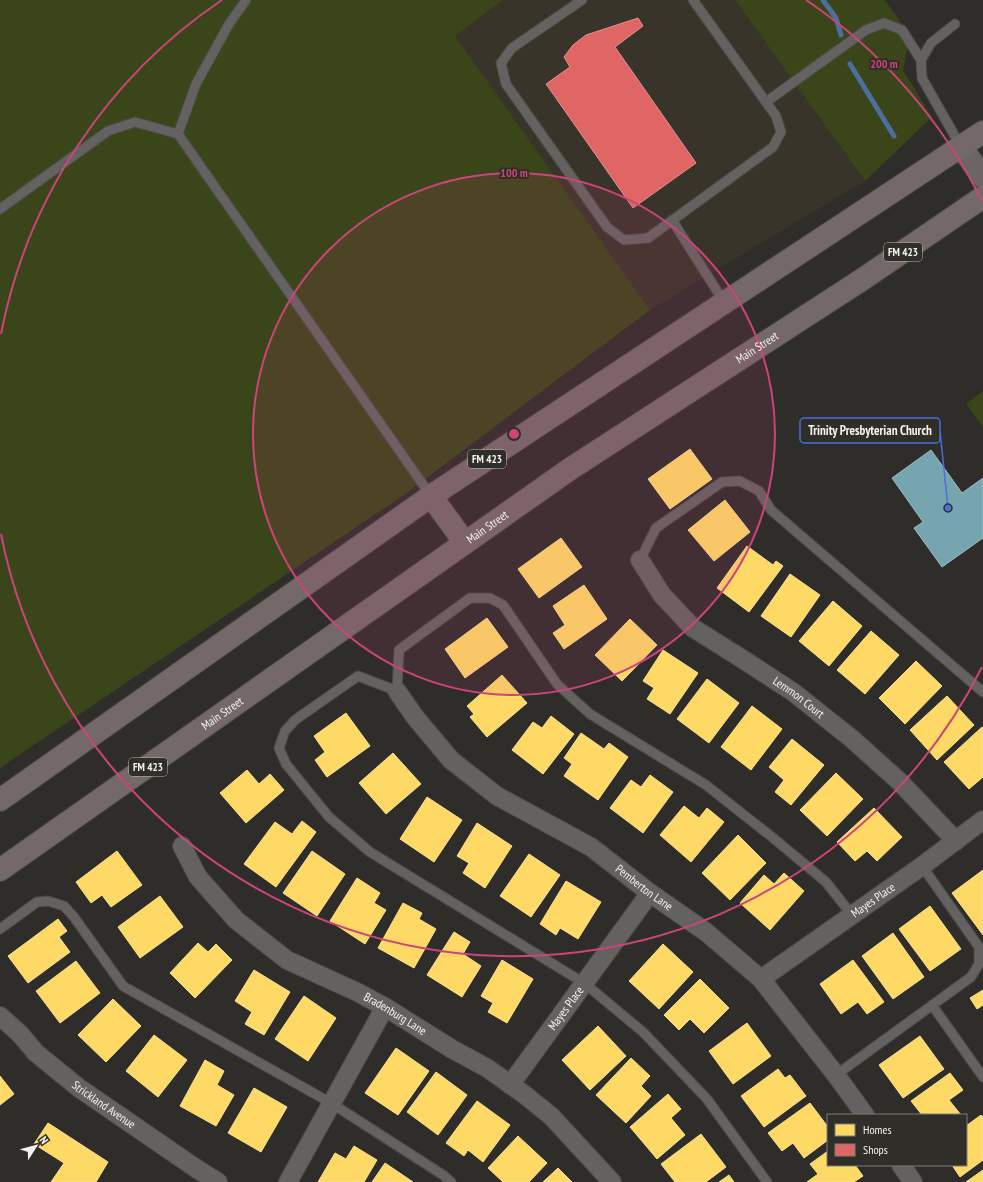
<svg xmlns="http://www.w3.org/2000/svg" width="983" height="1182" viewBox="0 0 983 1182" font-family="'PT Sans Narrow',sans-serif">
<rect width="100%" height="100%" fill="#2f2d2a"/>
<path fill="#39342a" d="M503 0H735L865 181 650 310 454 36Z"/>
<path fill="#3b451a" d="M0 0H503L455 36 650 310 404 495 0 768Z
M735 0H885L910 36 903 70 932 117 865 181Z
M983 391V427L966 404Z"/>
<path fill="#ffd966" stroke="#fce18f" d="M690 449 712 479 670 509 648 479Z
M725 500 750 532 714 561 688 530Z
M561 538 582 567 539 598 518 569Z
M747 546 773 565 776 561 783 566 749 612 717 588Z
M790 574 820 595 791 637 761 616Z
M584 585 607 619 564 649 553 633 565 625 553 606Z
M833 601 862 626 829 666 799 641Z
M487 618 508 647 465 678 445 649Z
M630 619 657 645 622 681 595 655Z
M871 631 899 655 865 694 837 670Z
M663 650 698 673 670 714 647 699 654 688 643 681Z
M916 661 942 686 905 724 879 698Z
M502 675 527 703 487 737 470 717 474 714 467 706Z
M707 679 739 703 709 743 677 719Z
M947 696 974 725 937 760 910 730Z
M752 706 782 729 751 770 721 747Z
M346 713 370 746 327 777 315 760 325 752 314 736Z
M551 716 574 734 543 774 512 750 533 722 542 728Z
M982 727 983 729V777L969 789 944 762Z
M581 733 604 749 609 743 628 757 598 800 564 776 572 764 564 758Z
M792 739 824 765 791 805 775 792 784 780 769 767Z
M393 753 421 784 386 814 359 783Z
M247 770 259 784 270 774 284 790 246 823 220 793Z
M836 773 863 799 827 836 800 810Z
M650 775 673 792 643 833 610 808 631 780 641 787Z
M427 797 462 820 434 862 400 839Z
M684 806 699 818 707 808 724 822 691 862 660 835Z
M874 808 902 837 877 861 867 851 855 861 837 842Z
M302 821 316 832 276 887 244 864 275 822 292 834Z
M477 823 512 846 485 888 463 873 469 863 457 856Z
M738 835 766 863 730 900 702 873Z
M117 851 142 885 111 907 102 895 91 903 76 882Z
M312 851 345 874 317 916 283 893Z
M529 854 560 875 531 917 500 896Z
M983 870V935L952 893Z
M784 873 804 891 770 930 740 903 764 875 774 884Z
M357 878 380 893 374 903 386 910 365 944 330 921Z
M566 881 601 902 578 939 560 928 556 935 540 924Z
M160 896 183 927 140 958 118 927Z
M403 903 422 913 419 919 436 929 414 968 378 948Z
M930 906 961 949 930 971 899 929Z
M58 919 67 931 59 937 70 952 28 983 8 956Z
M454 932 470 942 463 954 481 966 462 997 427 975Z
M893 933 924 977 893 999 862 956Z
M198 943 208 952 216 944 232 960 195 998 170 973Z
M663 944 693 972 659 1009 629 981Z
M502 960 533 979 507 1023 488 1012 493 1003 481 996Z
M853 960 884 1002 867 1014 858 1002 841 1014 820 984Z
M76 961 100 993 60 1023 36 991Z
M254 970 290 992 264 1035 245 1024 252 1012 235 1001Z
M700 979 729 1008 704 1033 690 1019 679 1030 664 1015Z
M983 990V1005L977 1009 970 998Z
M304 996 336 1018 308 1061 275 1039Z
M113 999 141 1026 106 1062 78 1035Z
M747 1023 771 1056 733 1084 709 1051Z
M598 1026 626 1056 590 1090 562 1060Z
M154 1035 187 1060 158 1097 126 1071Z
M920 1036 944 1069 903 1098 879 1065Z
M396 1048 429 1071 398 1115 365 1093Z
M631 1058 650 1076 641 1086 651 1096 626 1123 596 1095Z
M205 1060 224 1071 217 1085 234 1095 216 1126 180 1106Z
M778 1069 785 1078 790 1075 806 1096 764 1127 741 1096Z
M436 1072 467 1095 438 1135 407 1112Z
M950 1073 963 1090 949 1100 961 1115H922L911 1101Z
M0 1076 14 1094 0 1105Z
M254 1088 287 1107 261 1152 228 1133Z
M668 1094 681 1109 671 1118 685 1135 657 1159 630 1127Z
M477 1101 510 1125 483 1162 468 1150 464 1156 446 1143Z
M810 1103 828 1127V1140L804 1158 793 1143 782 1151 768 1133Z
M981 1115 983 1117V1160L960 1177 952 1165H966V1126Z
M48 1123 108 1162 96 1182H51L64 1163 34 1144Z
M701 1134 726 1167 706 1182H675L661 1164Z
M518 1136 547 1163 529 1182H503L488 1168Z
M354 1146 377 1160 364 1182H318L335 1153 346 1159Z
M828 1151V1165H855L863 1176 854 1182H807L818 1174 810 1164Z
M385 1163 413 1182H372Z
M558 1168 572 1182H543Z
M983 1170V1182H966Z
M729 1175 734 1182H719Z"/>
<path fill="#e06666" stroke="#e6908f" d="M638 18 643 26 615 47 696 163 633 208 546 84 570 67 564 57 573 45 586 35Z"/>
<path fill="#76a5af" stroke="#9cbcc2" d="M931 450 962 493 983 478V538L942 567 914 528 923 522 892 478Z"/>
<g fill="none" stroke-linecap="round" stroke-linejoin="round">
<path stroke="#4c6f9d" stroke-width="5" d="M823 0 836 18 841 35
M850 64 894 136"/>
<defs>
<path id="lane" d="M246 0 229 24 196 84 178 134 431 496
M582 0 512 48 501 63 506 84 607 227 624 240 648 238 773 147 781 132 776 116 693 0
M955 24 931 43 921 60 922 78 961 147
M766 102 866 30 884 23 902 30 921 60
M0 209 108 131 135 122 178 134
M672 220 724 302
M640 560 656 528 722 482 740 481 759 491 771 510 983 692
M0 929 37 902 48 901 64 906 74 917 123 986 331 1103 443 1175 451 1182
M932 1005 983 1077
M836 1075 971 977 979 964V947L922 866
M767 1182 707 1099 643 1032 584 983 370 852 329 817 286 764 279 748 285 731 295 720 358 676 397 691 399 650 470 598H490L503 605 557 684 590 714 706 785 772 837 826 882 852 915"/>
<g id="street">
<path id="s1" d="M640 560 662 595 693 628 744 660 793 692 851 738 900 782 956 841"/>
<path id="s2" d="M397 691 415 717 451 760 497 796 591 847 650 893 706 932 761 979 836 1075 865 1115"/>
<path id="s3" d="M182 846 198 877 236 920 287 960 357 992 385 1007 452 1049 487 1068 525 1095 551 1116 612 1182"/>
<path id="s4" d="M761 979 922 866 983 820"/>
<path id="s5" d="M0 1016 20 1034 36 1053 79 1088 197 1169 218 1182"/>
<path id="s6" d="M510 1085 650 893"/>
<path d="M901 1165 913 1182"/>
<path d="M288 1182 385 1007"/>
</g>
<path id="secondary" d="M961 147 983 177"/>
<g id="primary">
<path d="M431 496 465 543"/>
<path d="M0 800 431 496 983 132"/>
<path id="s7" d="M0 870 570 469 863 279 983 197"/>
</g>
</defs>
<use href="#lane" stroke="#4b4a47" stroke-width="11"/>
<use href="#street" stroke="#4b4a47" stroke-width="20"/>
<use href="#secondary" stroke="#4b4a47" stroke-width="24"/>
<use href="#primary" stroke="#4b4a47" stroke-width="24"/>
<use href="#lane" stroke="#636260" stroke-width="9"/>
<use href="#street" stroke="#636260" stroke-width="18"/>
<use href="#secondary" stroke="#6b6664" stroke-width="22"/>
<use href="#primary" stroke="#746968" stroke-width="22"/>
</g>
<circle cx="514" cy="434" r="261" fill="#cc4479" fill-opacity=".12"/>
<g fill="none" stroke="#cc4479" stroke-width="2">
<circle cx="514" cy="434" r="261"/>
<path d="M982 667A523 523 0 0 1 1 534M1 334A523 523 0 0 1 222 0M806 0A523 523 0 0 1 982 201"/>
</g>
<g text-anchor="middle" stroke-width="4" stroke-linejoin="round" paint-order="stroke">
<g fill="#302e29" stroke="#bab8b4" stroke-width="1">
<rect x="884" y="243" width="38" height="18" rx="3"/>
<rect x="468" y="450" width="38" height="18" rx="3"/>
<rect x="129" y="758" width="38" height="18" rx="3"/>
</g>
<g font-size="11" font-weight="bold" fill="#f5f3ef">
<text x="903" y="256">FM 423</text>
<text x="487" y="463">FM 423</text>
<text x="148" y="771">FM 423</text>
</g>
<g font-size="12" fill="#f5f3ef" stroke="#302e29">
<text dy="4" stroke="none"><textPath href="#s7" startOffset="920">Main Street</textPath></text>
<text dy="4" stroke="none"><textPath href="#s7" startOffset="596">Main Street</textPath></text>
<text dy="4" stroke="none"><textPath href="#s1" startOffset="213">Lemmon Court</textPath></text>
<text dy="4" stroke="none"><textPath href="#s7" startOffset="272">Main Street</textPath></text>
<text dy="4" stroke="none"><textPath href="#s2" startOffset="320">Pemberton Lane</textPath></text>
<text dy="4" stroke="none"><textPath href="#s4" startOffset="137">Mayes Place</textPath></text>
<text dy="4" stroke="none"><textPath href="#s6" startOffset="95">Mayes Place</textPath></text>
<text dy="4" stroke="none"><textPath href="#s3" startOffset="278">Bradenburg Lane</textPath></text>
<text dy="4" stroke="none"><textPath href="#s5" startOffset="137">Strickland Avenue</textPath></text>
</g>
</g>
<circle cx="514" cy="434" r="6" fill="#cc4479" stroke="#302e29" stroke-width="2"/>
<g font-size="12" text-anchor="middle" font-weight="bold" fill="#cc4479" stroke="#302e29" stroke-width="4" stroke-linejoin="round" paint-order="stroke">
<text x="884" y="68">200 m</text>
<text x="514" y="177">100 m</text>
</g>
<path fill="none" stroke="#486fdd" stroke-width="1.5" d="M948 508L940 431"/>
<circle fill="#486fdd" stroke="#302e29" stroke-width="1.5" cx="948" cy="508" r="4"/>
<rect fill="#302e29" stroke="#486fdd" stroke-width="1.5" x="800" y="418" width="140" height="25" rx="4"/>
<g font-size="13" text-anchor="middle" font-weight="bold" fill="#f5f3ef">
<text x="870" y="435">Trinity Presbyterian Church</text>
</g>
<rect x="827" y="1114" width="140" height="52" fill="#302e29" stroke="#7f7d78"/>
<rect x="835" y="1124" width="20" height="12" fill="#ffd966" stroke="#7f7d78"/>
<text x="863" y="1134" font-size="12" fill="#f5f3ef">Homes</text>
<rect x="835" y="1144" width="20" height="12" fill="#e06666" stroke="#7f7d78"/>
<text x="863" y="1154" font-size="12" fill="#f5f3ef">Shops</text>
<g transform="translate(36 1146) rotate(54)" stroke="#302e29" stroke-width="3" paint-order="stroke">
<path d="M0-3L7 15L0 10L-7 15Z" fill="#f5f3ef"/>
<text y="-6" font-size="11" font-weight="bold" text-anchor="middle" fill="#f5f3ef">N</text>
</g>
</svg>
